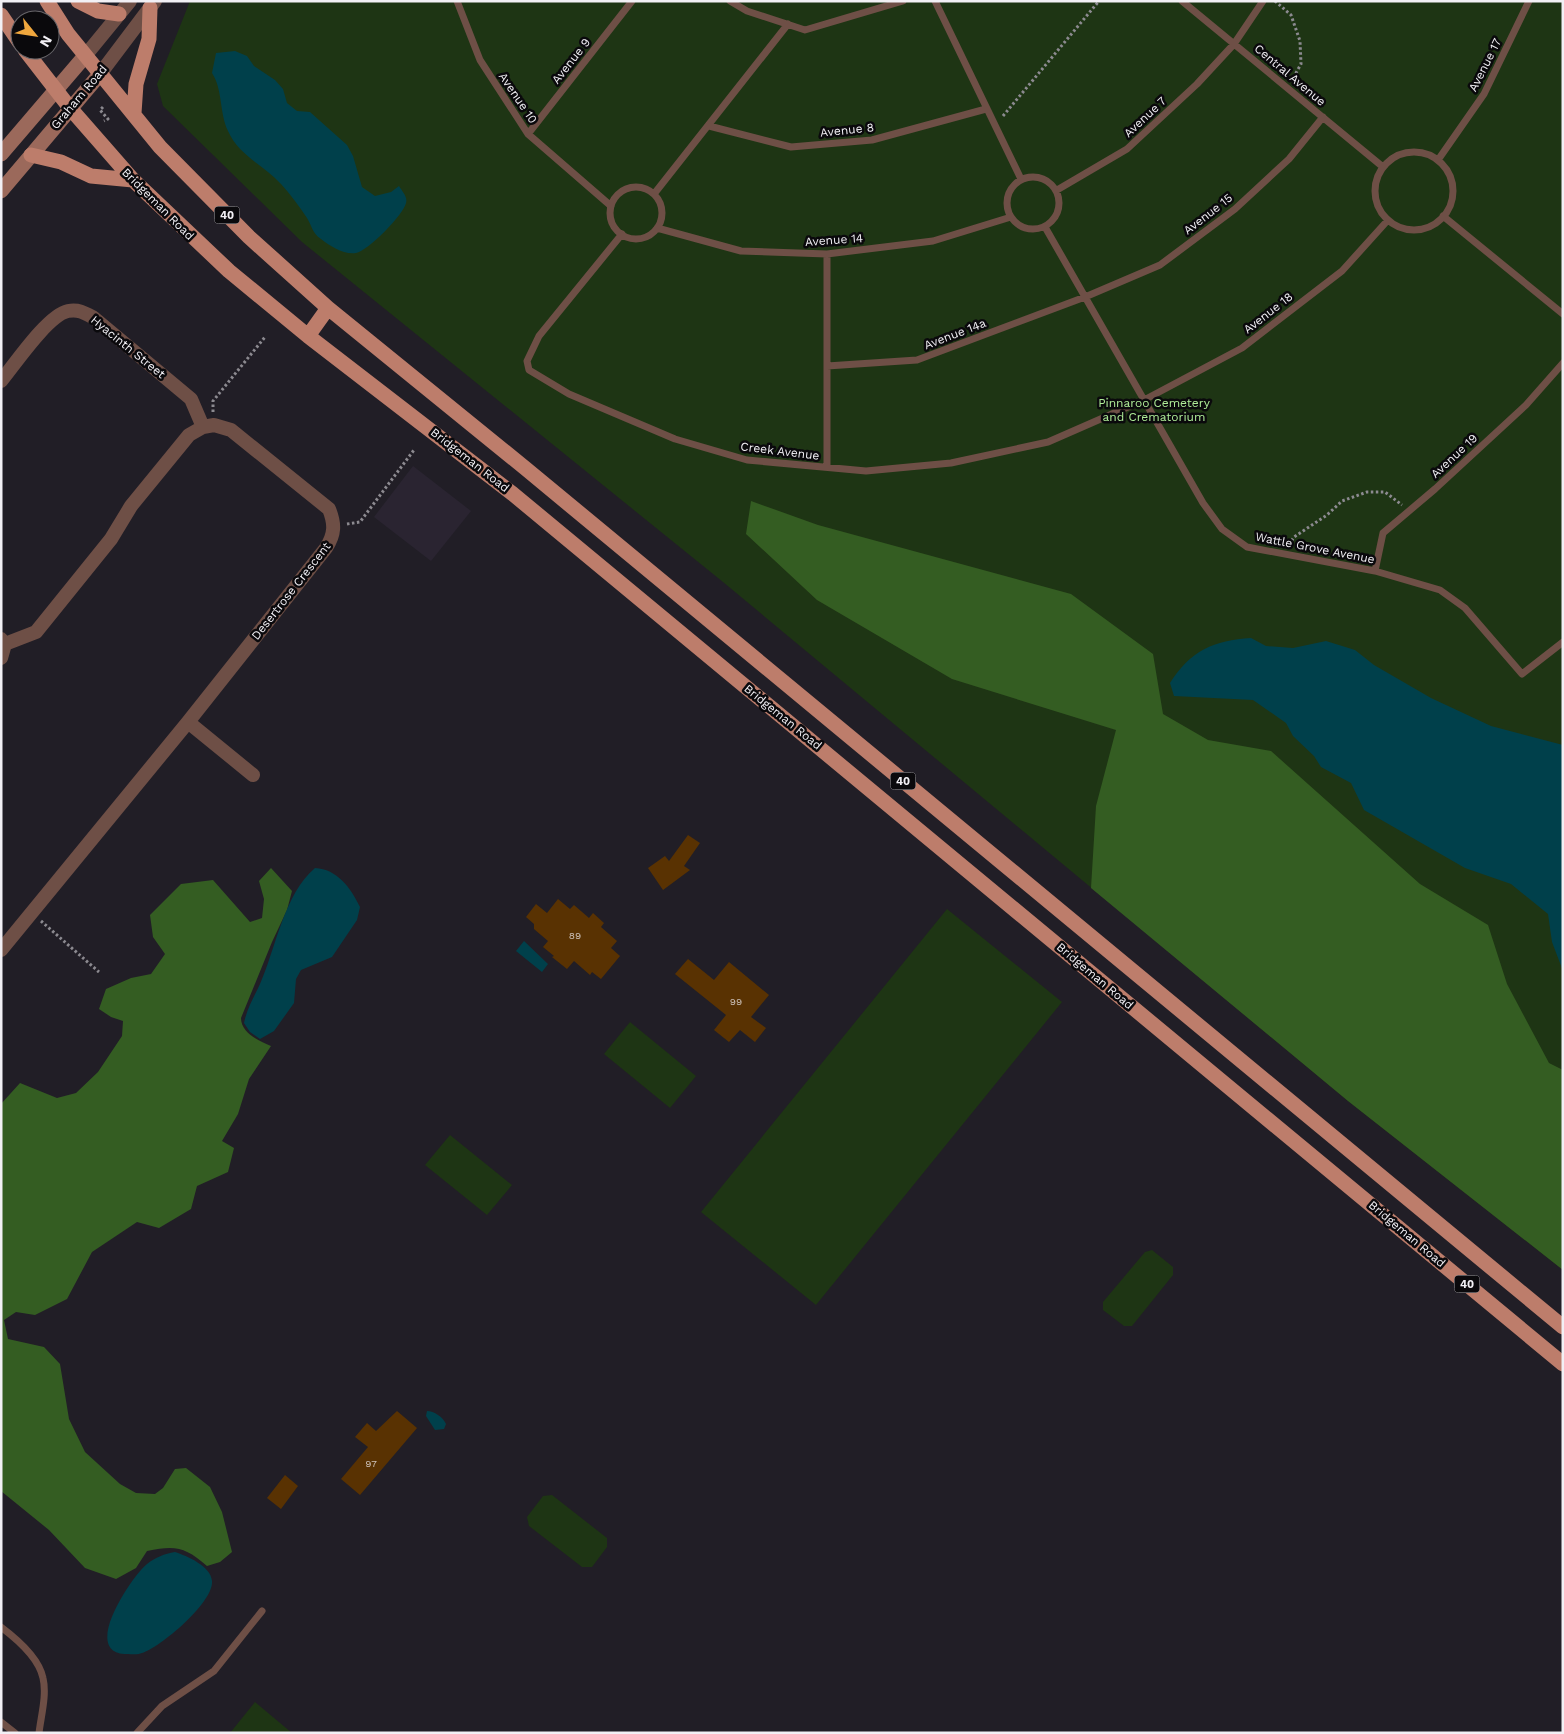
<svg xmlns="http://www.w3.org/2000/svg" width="1564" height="1734" viewBox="0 0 1564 1734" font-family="'Work Sans',sans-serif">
<rect width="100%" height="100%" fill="#211e26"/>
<path fill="#2a2431" d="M413 466 471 511 431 561 374 517Z"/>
<path fill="#1e3514" d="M190 1H1563V1270L1348 1101 723 582 302 242 163 106 157 84Z
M947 909 1062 1002 816 1305 701 1212Z
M630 1022 696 1076 670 1108 604 1054Z
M450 1135 512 1185 487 1215 425 1165Z
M1152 1250 1173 1267V1275L1132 1326H1124L1103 1310V1302L1145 1252Z
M552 1495 607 1538V1547L592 1567H582L529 1526 527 1517 543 1496Z
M255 1702 292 1733H230Z"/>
<path fill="#345d22" d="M751 501 818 525 1071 594 1153 654 1163 714 1208 740 1271 751 1420 884 1488 925 1507 984 1549 1063 1563 1070V1270L1348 1101 1091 888 1096 806 1116 730 952 679 817 600 746 534Z
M271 868 292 891 287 910 272 942 241 1018C241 1033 259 1041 271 1046L249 1079 238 1114 222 1141 234 1148 228 1172 197 1186 191 1209 159 1228 137 1222 92 1252 67 1299 35 1315 16 1312 4 1320 8 1339 44 1347 60 1364 69 1419 85 1452 120 1484 136 1493 155 1494 163 1488 175 1469 186 1468 210 1487 222 1512 232 1552 220 1562 207 1566C185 1547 176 1545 147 1551L136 1568 116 1579 85 1568 49 1530 1 1491V1104L20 1083 57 1098 76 1093 98 1072 122 1036 123 1021 111 1017 99 1009 106 989 131 978 151 974 165 954 153 937 150 915 181 884 213 880 250 922 262 918 264 899 259 881Z"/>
<path fill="#00404b" d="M235 51 247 56 254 66 275 80 283 89 287 103 297 111 310 112 347 145 353 156 362 187 375 196 391 192 399 186C402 191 408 197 406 203 404 214 368 251 356 253 344 255 330 246 321 239 312 233 312 226 307 218 299 206 290 194 281 184 264 165 239 156 228 131 219 112 223 90 212 73L216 53Z
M1251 638 1266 646 1293 648 1326 641 1355 650 1374 665 1431 698 1491 726 1563 745V971L1552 942 1548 914 1511 884 1465 868 1364 810 1351 783 1321 767 1314 756 1293 736 1286 723 1253 700 1174 696 1170 683C1190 651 1214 640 1251 638Z
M315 868C337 869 351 888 360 907L357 920 332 957 301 970 296 979 294 1003 274 1031 260 1039 250 1032 244 1023C247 1008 254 997 260 984 276 948 284 894 315 868Z
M524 941 548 964 542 972 516 951Z
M427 1411C434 1411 443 1417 446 1424L444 1429 435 1430 426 1416Z
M175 1552C187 1556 211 1566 212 1581 214 1602 161 1647 142 1653 138 1655 131 1654 127 1654 79 1654 132 1576 147 1564 156 1557 164 1554 175 1552Z"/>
<path fill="#593202" d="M688 835 700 843 684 866 690 870 663 890 648 868 665 856 669 861Z
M558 899 570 909 574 905 589 918 593 913 604 923 601 927 617 941 611 948 620 956 601 979 592 972 590 975 574 961 567 969 552 957 554 956 543 947 548 941 534 929V924L526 917 536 904 547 913Z
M688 959 714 980 729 962 769 995 751 1017 766 1028 755 1042 740 1030 729 1042 714 1030 726 1015 675 974Z
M397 1411 417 1428 360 1495 341 1479 368 1447 355 1437 367 1423 376 1431Z
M285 1475 298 1486 281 1509 267 1498Z"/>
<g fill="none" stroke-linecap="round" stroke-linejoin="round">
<path stroke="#8c8a90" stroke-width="3" stroke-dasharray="2.5 2.5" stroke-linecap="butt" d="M1275 1 1291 15 1300 41 1301 64 1292 80
M103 107 100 110 108 119 104 121
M1003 116 1099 1
M213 412V401L265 337
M347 524 360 522 414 450
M1289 545 1294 537 1327 515 1342 501 1367 492H1385L1402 505
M41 921 99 972"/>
<path stroke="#6e4f46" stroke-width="7" d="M457 1 480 60 528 134 611 206
M730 1 747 11 805 30 903 1
M935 1 1021 179
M1182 1 1383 167
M709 126 791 147 872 140 986 109
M528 134 632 1
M1375 191a39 39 0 1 1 78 0a39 39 0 1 1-78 0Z
M1438 160 1484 94 1529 1
M1007 203a26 26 0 1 1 52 0a26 26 0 1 1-52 0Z
M610 213a26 26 0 1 1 52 0a26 26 0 1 1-52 0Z
M1057 190 1127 149 1197 84 1234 44 1263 1
M654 194 788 24
M1443 216 1563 314
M1045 227 1203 503 1222 529 1247 547 1375 571 1440 590 1465 608 1522 674 1563 642
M657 228 741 251 827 254 933 241 1011 217
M622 234 539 336 527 361 529 370 569 394 675 439 747 460 866 471 951 463 1048 442 1144 400 1242 348 1342 271 1388 220
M827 254V467
M827 366 917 360 1085 297 1160 265 1235 209 1289 159 1323 117
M1375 571 1383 533 1435 489 1526 405 1563 363
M1 1627C17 1639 39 1658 43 1678 47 1695 41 1716 39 1733
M1 1722 15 1733
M137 1733 162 1706 214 1671 262 1611"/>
<path stroke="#6e4f46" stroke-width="14" d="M85 56 130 1
M100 74 155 1
M1 381C15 364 48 315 68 311 79 309 85 313 94 318L191 399 203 427
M1 639 5 644 1 658
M188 722 253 775
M1 950 188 722 326 548C335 534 335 524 329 509L231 430 214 425 203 427 189 435 131 506 111 539 36 632 5 644"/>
<path stroke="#9b695b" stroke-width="15" d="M1 154 85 56
M1 191 100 74"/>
<path stroke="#bd7d6b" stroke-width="15" d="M47 1 68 34 160 147 249 237 328 308 525 468 1563 1327
M78 1 98 11 119 14
M1 15 20 43
M25 50 70 108 133 180 229 271 308 336 513 494 1563 1364
M134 113 136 84 149 39 150 8
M31 155 61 162 91 176 133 180
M308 336 328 308"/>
</g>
<g text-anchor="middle" stroke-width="5" stroke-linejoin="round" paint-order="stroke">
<g font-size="10" fill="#ccc0b8">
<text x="575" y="939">89</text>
<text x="736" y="1005">99</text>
<text x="371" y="1467">97</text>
</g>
<g fill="#0a090c" stroke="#acabaf" stroke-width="1">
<rect x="214.5" y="206.5" width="25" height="17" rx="4"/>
<rect x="890.5" y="772.5" width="25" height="17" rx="4"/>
<rect x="1454.5" y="1275.5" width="25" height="17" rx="4"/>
</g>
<g font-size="11" font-weight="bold" fill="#f2f0f5">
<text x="227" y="219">40</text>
<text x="903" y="785">40</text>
<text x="1467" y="1288">40</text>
</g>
<g font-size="12" fill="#f2f0f5" stroke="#0a090c">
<text transform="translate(571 61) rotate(-52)" y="4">Avenue 9</text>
<text transform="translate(1485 65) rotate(-63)" y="4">Avenue 17</text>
<text transform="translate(1290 75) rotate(40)" y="4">Central Avenue</text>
<text transform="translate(79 97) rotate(-50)" y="4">Graham Road</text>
<text transform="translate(518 98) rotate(56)" y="4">Avenue 10</text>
<text transform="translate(1145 117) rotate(-43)" y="4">Avenue 7</text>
<text transform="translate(847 130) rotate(-6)" y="4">Avenue 8</text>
<text transform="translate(158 204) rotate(45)" y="4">Bridgeman Road</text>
<text transform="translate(1208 214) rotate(-38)" y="4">Avenue 15</text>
<text transform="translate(834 240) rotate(-4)" y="4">Avenue 14</text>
<text transform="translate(1268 313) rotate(-38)" y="4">Avenue 18</text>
<text transform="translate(955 334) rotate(-21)" y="4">Avenue 14a</text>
<text transform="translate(128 347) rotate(39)" y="4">Hyacinth Street</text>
<text transform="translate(780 451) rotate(7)" y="4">Creek Avenue</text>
<text transform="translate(1454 456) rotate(-43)" y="4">Avenue 19</text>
<text transform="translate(470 460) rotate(38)" y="4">Bridgeman Road</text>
<text transform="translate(1315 548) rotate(11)" y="4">Wattle Grove Avenue</text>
<text transform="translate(291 591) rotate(-52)" y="4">Desertrose Crescent</text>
<text transform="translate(783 717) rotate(39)" y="4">Bridgeman Road</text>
<text transform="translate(1095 976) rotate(40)" y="4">Bridgeman Road</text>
<text transform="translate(1407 1234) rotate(40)" y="4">Bridgeman Road</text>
</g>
<g font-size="12" fill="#afed98" stroke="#0a090c">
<text x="1154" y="407">Pinnaroo Cemetery<tspan x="1154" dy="14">and Crematorium</tspan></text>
</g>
</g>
<rect width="1564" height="1734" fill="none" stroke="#f2f0f5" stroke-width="5"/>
<g transform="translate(35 35) rotate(120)"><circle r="24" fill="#0a090c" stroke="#676569"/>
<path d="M0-4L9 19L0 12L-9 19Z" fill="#f0a73e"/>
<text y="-8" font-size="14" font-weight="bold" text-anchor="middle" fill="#f2f0f5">N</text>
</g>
</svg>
